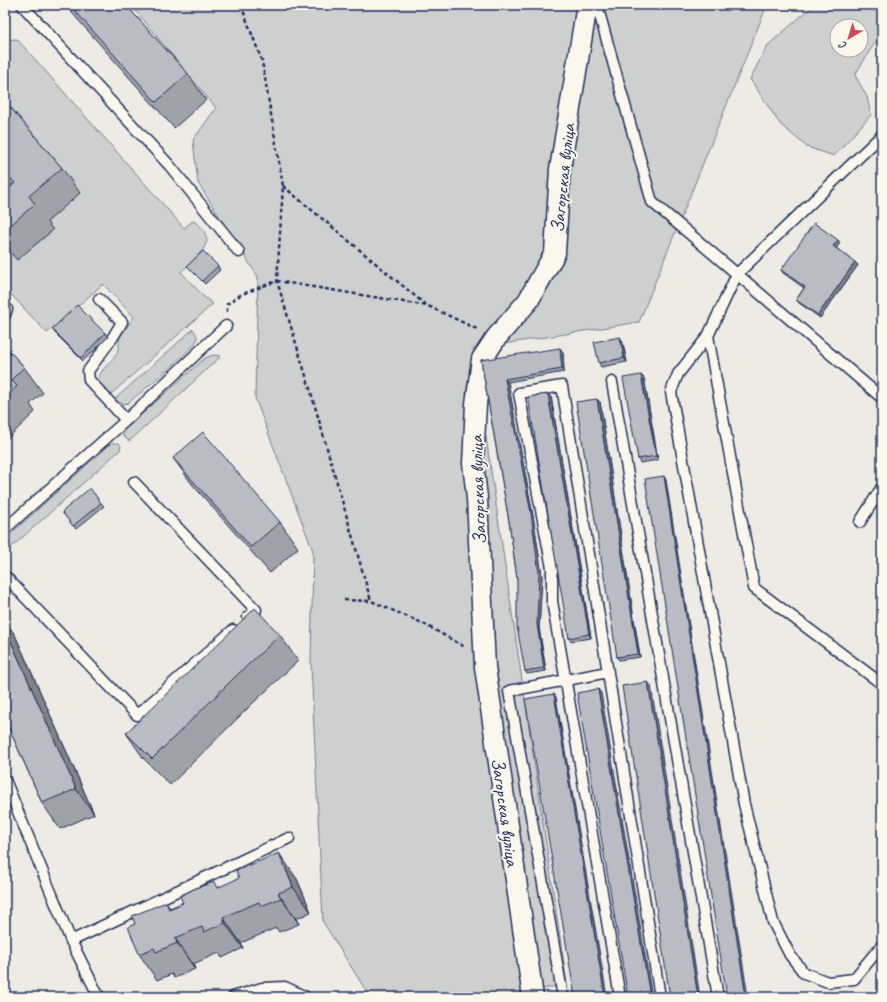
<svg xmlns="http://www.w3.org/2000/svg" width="887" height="1002" viewBox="0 0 887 1002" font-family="Caveat,sans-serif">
<rect width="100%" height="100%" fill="#eeebe4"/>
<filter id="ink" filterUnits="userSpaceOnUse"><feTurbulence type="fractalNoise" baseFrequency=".025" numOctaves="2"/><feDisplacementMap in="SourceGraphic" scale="8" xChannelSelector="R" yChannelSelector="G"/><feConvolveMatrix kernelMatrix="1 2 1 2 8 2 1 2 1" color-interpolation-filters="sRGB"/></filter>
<g filter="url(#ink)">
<path fill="#cecfcf" stroke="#747f96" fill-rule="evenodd" d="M131 5H767L639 322 473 349 567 984 504 997H370L323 922 311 664 313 551 255 398 258 277 198 183 193 140 216 108Z
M814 5H882V35L872 47 855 75 867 97 871 115 834 156 807 147 780 124 750 79 767 46ZM837 26H861V50H837Z
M17 39 184 228 193 221C203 227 205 230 207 241L203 250 181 272 204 297 213 304 109 396C106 393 101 390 100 386 94 375 109 364 115 356 120 348 118 345 120 337L134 317 103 284 47 333 5 288V205L12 198 5 190V40Z
M193 329C195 332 198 336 197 340 194 349 139 394 128 403L123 404 114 400Z
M213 355 221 356 132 439 129 441 123 436V431L205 358Z
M113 443H119L121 446 120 450 5 553V539L109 445Z"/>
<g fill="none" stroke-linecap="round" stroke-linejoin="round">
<defs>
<path id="service" d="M22 5 170 166 239 252
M597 5 652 202 737 274 882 398
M882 136H881L737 274 708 336 754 588 882 684
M99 299 122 322 113 337 88 371 89 380 126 420
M5 306 7 309 5 315
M708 336 678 374 671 392 744 804 773 922 790 955 804 973 828 982 854 979 882 945
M612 382 718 997
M134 482 256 610 248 617
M860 522 882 487
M5 529 123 423 226 326
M5 576 137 715 233 630
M5 780 71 941 289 838
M71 941 99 997
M233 997 262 988 285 987 306 997
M563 997 509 691 608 672
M620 997 552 601V568L519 393 562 386 660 997"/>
<path id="minor" d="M533 997 485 667 477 498 473 463 476 404 482 359 496 338 528 301 555 253 560 169 587 5"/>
</defs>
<use href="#service" stroke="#1b2f5e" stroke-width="13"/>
<use href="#minor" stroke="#1b2f5e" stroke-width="23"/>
<path stroke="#1b2f5e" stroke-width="2.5" stroke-dasharray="4 3" stroke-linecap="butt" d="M241 5 262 61 283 186 277 281 310 389 371 601
M283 186 427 306
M227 312V304L242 294 277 281 428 306 479 330
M344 600 371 601 422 623 465 647"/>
<use href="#service" stroke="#fbf7ec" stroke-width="10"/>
<use href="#minor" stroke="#fbf7ec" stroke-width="20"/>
</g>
<path fill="#9fa2a8" stroke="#1b2f5e" d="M65 5H126L188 74 206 100 174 128Z
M5 101 62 168 80 193 47 222 53 230 17 260 5 246V192L12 185 5 177Z
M840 243 836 248 858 265 820 318 799 303 796 300 804 288 783 273 781 270Z
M187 266H218L220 270 205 284Z
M52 329 105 333 108 337 83 361 55 333Z
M622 340 627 362 601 367 599 363Z
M5 346 24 367 43 393 30 404 35 412 6 440 5 439Z
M563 352 564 372 508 382 533 516 542 576 539 628 546 671 527 674 525 671 517 578 509 521 481 360Z
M641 375 644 378 658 460 640 463 638 459Z
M548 394 551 397 591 638 571 641 569 638Z
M600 402 640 657 619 660 617 657Z
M173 458 280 522 298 548 270 573 192 484Z
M101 503 104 506 76 529 62 512Z
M5 621 15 635 94 814 60 829 42 803 5 719Z
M280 635 298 661 253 703 170 785 144 759 126 733Z
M297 879 311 912 296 919 299 924 279 932 276 928 241 943 243 948 222 958 219 953 193 964 195 969 174 978 172 974 157 980 139 954 135 924 166 902 170 908 218 887Z"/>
<path fill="#828488" stroke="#1b2f5e" d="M838 240 840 243 835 250 833 246Z
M855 262 858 265 820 318 818 315Z
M620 337 622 340 627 362 624 358Z
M560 348 563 352 564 372 562 369Z
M641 375 644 378 658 460 656 456Z
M505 379 508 382 533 516 542 576 539 628 546 671 544 668 537 624Z
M548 394 551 397 591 638 589 634Z
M597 399 600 402 640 657 638 654Z
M664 476 666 480 748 997H746Z
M5 621 15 635 94 814 76 789 5 628Z
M648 682 651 686 700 997H698Z
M598 689 601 693 652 997H650Z
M554 694 556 697 607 997H605Z
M279 853 297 879 311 912 293 887Z
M278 893 296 919 299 924 281 898Z
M223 917 241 943 243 948 225 923Z
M175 938 193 964 195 969 177 943Z"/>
<path fill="#b9bcc3" stroke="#1b2f5e" d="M70 5H126L188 74 156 102Z
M5 101 62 168 29 196 35 204 5 230V192L15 183 5 172Z
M814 223 838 240 833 246 855 262 818 315 796 300 805 287 781 270Z
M203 251 218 266 202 281 187 266Z
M77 305 105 333 81 358 52 329Z
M620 337 624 358 599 363 594 342Z
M5 346 24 367 11 380 17 386 5 398Z
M560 348 562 369 505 379 531 513 539 573 537 624 544 668 525 671 517 627V578L509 521 481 360Z
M641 375 656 456 638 459 623 378Z
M548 394 589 634 569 638 528 397Z
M597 399 638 654 617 657 576 402Z
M203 432 280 522 251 547 173 458Z
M664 476 746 997H727L645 479Z
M90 488 101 503 73 526 62 512Z
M255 608 280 635 235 677 152 759 126 733Z
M5 628 76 789 42 803 5 719Z
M648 682 698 997H670L622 686Z
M598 689 650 997H628L577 693Z
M554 694 605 997H575L525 699Z
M279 853 293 887 278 893 281 898 261 906 259 902 223 917 225 923 204 932 202 927 175 938 177 943 156 952 154 948 139 954 128 927 135 924 132 916 166 902 169 909 183 903 180 896 196 888 214 882 217 888 239 878 236 871Z"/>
</g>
<g text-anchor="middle" stroke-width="4" stroke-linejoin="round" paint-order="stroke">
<g font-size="19" fill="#1b2f5e" stroke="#fbf7ec">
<text transform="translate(562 178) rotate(-84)" y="7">Загорская вуліца</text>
<text transform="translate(477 490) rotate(-92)" y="7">Загорская вуліца</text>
<text transform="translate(506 812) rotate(82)" y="7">Загорская вуліца</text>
</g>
</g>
<rect width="887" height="1002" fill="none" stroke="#fbf7ec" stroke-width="20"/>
<rect x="10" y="10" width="867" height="982" fill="none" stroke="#1b2f5e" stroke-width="1.5" filter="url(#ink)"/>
<g transform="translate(849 38) rotate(218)"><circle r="19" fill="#fbf7ec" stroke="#a1a7b3"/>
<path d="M0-3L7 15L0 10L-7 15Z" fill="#d1495b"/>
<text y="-6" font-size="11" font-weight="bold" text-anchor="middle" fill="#1b2f5e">С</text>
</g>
</svg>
